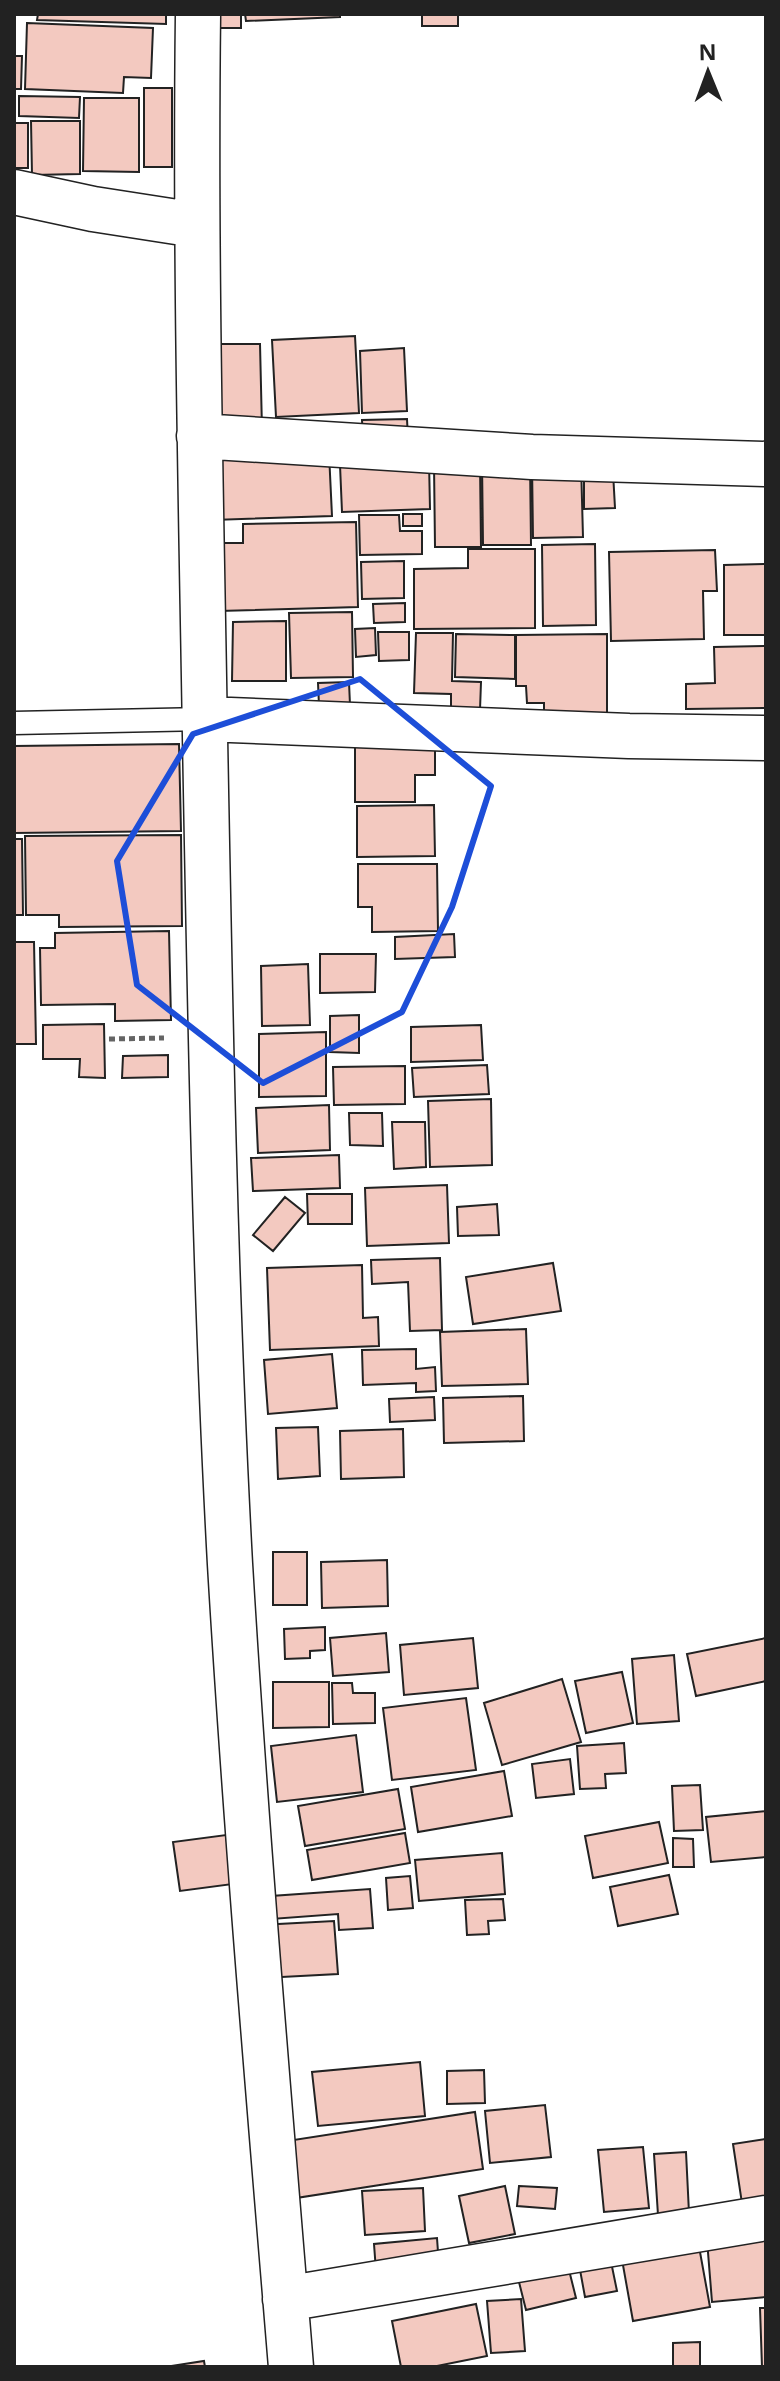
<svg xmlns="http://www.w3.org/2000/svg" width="780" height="2381" viewBox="0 0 780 2381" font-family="'Noto Sans',sans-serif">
<rect width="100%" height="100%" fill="#fff"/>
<path fill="#f3c9c0" stroke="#222" stroke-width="2" d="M38 14H166V24L37 20Z
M211 14H241V28H212Z
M245 14H340V17L246 21Z
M422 14H458V26H422Z
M27 23 153 28 151 78 124 77 123 93 25 89Z
M14 56H22L21 89H14Z
M144 88H172V167H144Z
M19 96 80 97 79 118 19 116Z
M84 98H139V172L83 171Z
M31 121H80V174L32 175Z
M14 123H28V168H14Z
M355 336 359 413 276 417 272 340Z
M219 344H260L262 429 221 430Z
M404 348 407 411 362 413 360 351Z
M407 419 408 439 363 440 362 420Z
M329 453 332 516 213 520 211 458Z
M530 460 531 545H483L482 461Z
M429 461 430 509 342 512 340 465Z
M480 463 481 547H435L434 464Z
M581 463 583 537 533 538 532 464Z
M584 472H613L615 508 584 509Z
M403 514H422V526H403Z
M359 515H399L400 531H422V554L360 555Z
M356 522 358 607 219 611 217 543H243V524Z
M595 544 596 625 543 626 542 545Z
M468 549H535V628L414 629V569L468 568Z
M715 550 717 591H703L704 639 611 641 609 552Z
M404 561V598L362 599 361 562Z
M766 564V635H724V565Z
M405 603V622L374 623 373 604Z
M352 612 353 677 291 678 289 613Z
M286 621V681H232L233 622Z
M375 628 376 655 356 657 355 629Z
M378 632H409V660L379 661Z
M416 633H453L452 681 481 682 480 710 451 709V694L414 693Z
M456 634 515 635V679L455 677Z
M607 634V716H544V703H527L526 686H516V635Z
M766 646V708L686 709V684L715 683 714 647Z
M349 682 350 705 319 706 318 683Z
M355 736H435V775H415V802H355Z
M179 744 181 831 14 833V746Z
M434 805 435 856 357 857V806Z
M181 835 182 926 59 927V915H26L25 836Z
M14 839H22L23 915H14Z
M358 864H437L438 931 372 932V907H358Z
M169 931 171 1020 115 1021V1004L41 1005 40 948H55V933Z
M454 934 455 957 395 959V937Z
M14 942H34L36 1044H14Z
M320 954H376L375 992 320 993Z
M308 964 310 1025 262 1026 261 966Z
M359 1015V1053L330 1052V1016Z
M104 1024 105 1078 79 1077 80 1059H43V1025Z
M481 1025 483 1060 411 1062V1027Z
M326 1032V1096L259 1097V1034Z
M168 1055V1077L122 1078 123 1056Z
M487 1065 489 1094 414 1097 412 1068Z
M405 1066V1104L334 1105 333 1067Z
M491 1099 492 1165 430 1167 428 1101Z
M329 1105 330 1150 258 1153 256 1108Z
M349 1113H382L383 1146 350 1145Z
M392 1122H425L426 1167 394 1169Z
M339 1155 340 1188 253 1191 251 1158Z
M447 1185 449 1243 367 1246 365 1188Z
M307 1194H352V1224H308Z
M285 1197 305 1213 273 1251 253 1235Z
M497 1204 499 1235 458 1236 457 1207Z
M440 1258 442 1330 410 1331 408 1282 372 1284 371 1260Z
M553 1263 561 1311 473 1324 466 1277Z
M362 1265 363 1318 378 1317 379 1346 270 1350 267 1268Z
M526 1329 528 1384 442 1386 440 1332Z
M416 1349V1369L435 1367 436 1391 416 1392V1383L363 1385 362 1350Z
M332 1354 337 1408 268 1414 264 1360Z
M523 1396 524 1441 444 1443 443 1398Z
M434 1397 435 1420 390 1422 389 1399Z
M318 1427 320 1476 278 1479 276 1428Z
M403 1429 404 1477 341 1479 340 1431Z
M273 1552H307V1605H273Z
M387 1560 388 1606 322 1608 321 1562Z
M325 1627V1650L310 1651V1658L285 1659 284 1629Z
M386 1633 389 1672 333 1676 330 1638Z
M473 1638 478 1688 404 1695 400 1645Z
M766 1638V1681L696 1696 687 1654Z
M674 1655 679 1721 637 1724 632 1659Z
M622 1672 633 1723 586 1733 575 1681Z
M562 1679 581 1742 502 1765 484 1703Z
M273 1682H329V1727L273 1728Z
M332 1683H352L353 1693H375V1723L333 1724Z
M466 1698 476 1770 392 1780 383 1708Z
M356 1735 363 1792 277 1802 271 1746Z
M624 1743 626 1773 605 1774 606 1788 580 1789 577 1746Z
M570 1759 574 1794 536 1798 532 1764Z
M504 1771 512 1816 418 1832 411 1787Z
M700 1785 703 1830 674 1831 672 1786Z
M398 1789 405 1829 305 1846 298 1806Z
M766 1811V1857L711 1862 706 1817Z
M659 1822 668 1863 593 1878 585 1836Z
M405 1833 410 1863 312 1880 307 1850Z
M226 1835 233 1884 180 1891 173 1842Z
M673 1838 693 1839 694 1867H673Z
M502 1853 505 1894 419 1901 415 1860Z
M669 1875 678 1914 618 1926 610 1887Z
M410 1876 413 1908 388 1910 386 1878Z
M370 1889 373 1928 339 1930 338 1914 258 1920 257 1897Z
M503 1899 505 1920 488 1921 489 1934 467 1935 465 1900Z
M334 1921 338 1974 263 1978 260 1925Z
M420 2062 425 2116 318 2126 312 2072Z
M484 2070 485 2103 447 2104V2071Z
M545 2105 551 2157 490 2163 485 2111Z
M475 2112 483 2169 296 2198 287 2141Z
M766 2139V2207L743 2210 733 2144Z
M643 2147 649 2208 604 2212 598 2150Z
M686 2152 689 2213 658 2215 654 2154Z
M505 2186 515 2234 469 2243 459 2196Z
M519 2186 557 2188 555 2209 517 2206Z
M423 2188 425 2231 365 2235 362 2191Z
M766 2235V2297L712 2302 707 2240Z
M437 2238 439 2266 376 2271 374 2244Z
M698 2241 710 2307 633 2321 621 2254Z
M609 2252 617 2291 585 2297 578 2259Z
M567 2262 576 2298 526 2310 517 2274Z
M521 2299 525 2351 491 2353 487 2301Z
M476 2304 487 2356 432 2367H401L392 2321Z
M760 2308H766V2367H762Z
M700 2342V2367H673V2343Z
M204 2361 205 2367H165Z"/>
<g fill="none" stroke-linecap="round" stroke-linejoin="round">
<defs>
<path id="lane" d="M14 723 205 719"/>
<path id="street" d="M198 14C195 255 201 495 205 736 210 1012 215 1289 230 1564 246 1832 269 2100 291 2367
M14 192 93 209 196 225
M199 436 532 457 766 464
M205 719 629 736 766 738
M285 2299 766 2218"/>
</defs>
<use href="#lane" stroke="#222" stroke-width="25"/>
<use href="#street" stroke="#222" stroke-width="47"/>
<path stroke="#646464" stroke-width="5" stroke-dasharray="6 4" stroke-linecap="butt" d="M109 1039 164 1038"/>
<use href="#lane" stroke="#fff" stroke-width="22"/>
<use href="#street" stroke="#fff" stroke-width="44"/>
</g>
<path fill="none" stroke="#1d4ed8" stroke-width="6" stroke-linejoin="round" d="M360 679 491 786 452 907 402 1012 263 1083 137 985 117 861 193 734Z"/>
<rect width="780" height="2381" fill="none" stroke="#222222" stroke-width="32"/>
<g transform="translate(708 72) rotate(359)" stroke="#ffffff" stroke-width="6" paint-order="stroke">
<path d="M0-6L14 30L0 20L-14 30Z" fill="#222222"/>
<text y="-12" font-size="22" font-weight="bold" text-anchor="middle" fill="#222222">N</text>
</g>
</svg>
